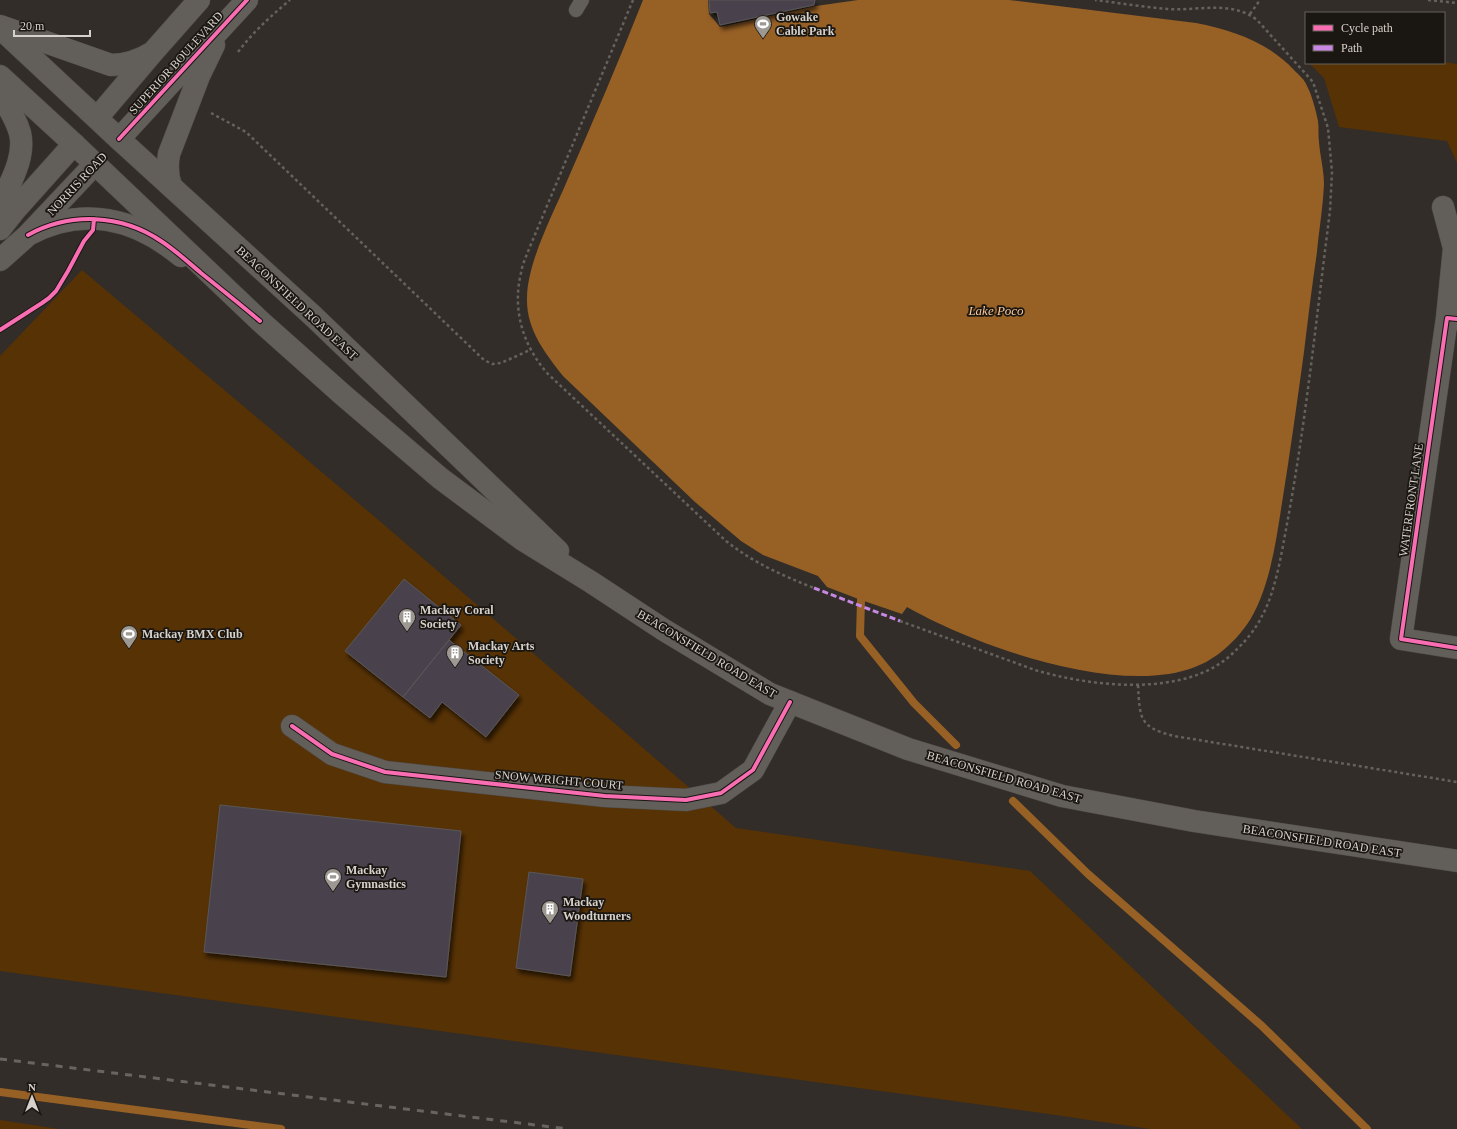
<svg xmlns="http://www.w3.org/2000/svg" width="1457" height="1129" viewBox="0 0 1457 1129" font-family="'Times New Roman',serif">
<defs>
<filter id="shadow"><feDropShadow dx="2.5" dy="4.5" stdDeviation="2" flood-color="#0009"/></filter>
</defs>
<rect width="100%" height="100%" fill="#322d28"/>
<path fill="#573205" d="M1444 62 1457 64V163L1447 141 1339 127 1324 78 1309 63Z
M82 270 375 517 736 828 1030 871 1302 1129H1150L1042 1113 0 971V356Z
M0 1120 59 1129H0Z"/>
<path fill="#976025" d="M643 0H708L709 14 720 27 816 6 858 0H1009L1196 23C1232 30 1268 42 1294 70 1299 75 1305 80 1307 86 1312 95 1316 111 1318 121 1319 128 1318 135 1319 142 1320 156 1324 170 1324 184 1323 207 1319 230 1317 252 1312 286 1308 319 1304 352 1297 403 1290 453 1282 503 1276 541 1270 587 1250 620 1237 640 1217 659 1195 667 1119 697 975 646 907 607L902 614 861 600 827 587 818 576 763 555 741 541 695 502 563 376C545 353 526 329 527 298 527 263 553 214 567 181 593 121 619 61 643 0Z"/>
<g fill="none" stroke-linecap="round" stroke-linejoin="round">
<path stroke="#976025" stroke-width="8" d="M861 600 860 636 914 703 956 745
M1013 801 1088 874 1262 1026 1367 1129
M0 1092 281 1129"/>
</g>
<path fill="#49424d" stroke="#5a5757" filter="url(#shadow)" d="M709 0H815L814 5 720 25 717 12 710 13Z
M404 579 461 625 403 697 345 651Z
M449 640 519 695 486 737 442 702 430 718 403 697Z
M220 805 461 831 446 977 204 952Z
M529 872 583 879 570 976 516 968Z"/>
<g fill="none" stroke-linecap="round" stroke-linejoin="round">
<defs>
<path id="service" d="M576 10 582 0"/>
<path id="minor" d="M1443 207 1454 248 1447 318
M1457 319 1447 318 1401 639 1457 648
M292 726 332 754 385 772 605 796 686 800 721 793 753 770 790 702"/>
<path id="tertiary" d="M0 26 111 65C126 65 140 60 153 52
M0 94C8 106 16 119 20 133 26 158 9 184 0 206
M97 118 153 52 199 0
M119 139 247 0
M171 186C167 175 167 166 169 154L199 76 214 45
M0 229 15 210 74 144
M28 235C82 205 135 218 181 256
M0 260 28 235 95 164"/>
<path id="secondary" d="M0 28 119 139 313 316 558 551
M0 76 74 144 260 321 343 395 440 478 523 540 591 582 664 630 770 694 908 749 1062 796 1194 821 1457 861"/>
</defs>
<use href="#service" stroke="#4f4a46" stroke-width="15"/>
<use href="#minor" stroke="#4f4a46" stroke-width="23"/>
<use href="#tertiary" stroke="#4f4a46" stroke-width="23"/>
<use href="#secondary" stroke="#4f4a46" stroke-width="23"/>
<path stroke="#65625e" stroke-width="2.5" stroke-dasharray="3 3" stroke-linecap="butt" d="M633 0 529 249C526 257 522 265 521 273 512 310 523 346 548 374L726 541C754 563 781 575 814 588
M1428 0 1457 3
M1250 14 1260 0
M238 52C253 32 271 16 290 0
M211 113 246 132 484 360 492 364 501 363 530 350
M900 621 1035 670C1092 687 1187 698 1233 653 1244 643 1256 629 1262 616 1277 589 1283 544 1289 513 1307 413 1317 312 1330 211L1332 172 1328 128 1313 82 1257 20C1231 0 1200 11 1168 9 1144 7 1119 3 1095 0
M1138 685C1140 719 1139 727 1174 736L1457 782"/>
<use href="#service" stroke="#625e59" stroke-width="14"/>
<use href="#minor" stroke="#625e59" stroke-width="22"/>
<use href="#tertiary" stroke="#625e59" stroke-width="22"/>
<use href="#secondary" stroke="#625e59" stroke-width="22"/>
<path stroke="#696461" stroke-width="3" stroke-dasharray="7 7" stroke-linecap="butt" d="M0 1059 568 1129"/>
<path stroke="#c787e3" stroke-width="3" stroke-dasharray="6 3" stroke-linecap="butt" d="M814 588 900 621"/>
<defs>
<path id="cycleway" d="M119 139 247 0
M28 235C70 212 121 214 161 241 175 250 188 262 201 273 221 289 241 305 260 321
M1457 319 1447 318 1401 639 1457 648
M0 330 42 303 49 298 56 291 68 271 84 241 93 230 94 219
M292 726 332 754 385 772 605 796 686 800 721 793 753 770 790 702"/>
</defs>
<use href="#cycleway" stroke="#1a1611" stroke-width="6"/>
<use href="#cycleway" stroke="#f96db3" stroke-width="4"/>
</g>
<defs>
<symbol id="stadium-pin" viewBox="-11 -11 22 30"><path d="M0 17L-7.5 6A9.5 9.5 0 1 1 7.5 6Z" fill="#9d9892" stroke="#1a1611"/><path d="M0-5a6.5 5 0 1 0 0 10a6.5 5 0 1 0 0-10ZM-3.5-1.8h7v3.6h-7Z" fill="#fff"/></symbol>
<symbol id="building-pin" viewBox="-11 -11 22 30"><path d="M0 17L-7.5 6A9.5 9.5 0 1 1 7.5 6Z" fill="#9d9892" stroke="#1a1611"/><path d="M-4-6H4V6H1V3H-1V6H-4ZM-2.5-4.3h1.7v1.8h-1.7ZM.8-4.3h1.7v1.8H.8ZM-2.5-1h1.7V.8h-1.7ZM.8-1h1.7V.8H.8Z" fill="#fff"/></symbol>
</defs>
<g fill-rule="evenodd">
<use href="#stadium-pin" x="753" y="14" width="20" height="27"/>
<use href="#building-pin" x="397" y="607" width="20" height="27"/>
<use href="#stadium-pin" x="119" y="624" width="20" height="27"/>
<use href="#building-pin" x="445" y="643" width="20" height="27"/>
<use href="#stadium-pin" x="323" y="867" width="20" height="27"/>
<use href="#building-pin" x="540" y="899" width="20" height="27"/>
</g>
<g text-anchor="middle" stroke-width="3.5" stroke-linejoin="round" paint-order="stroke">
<g font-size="12" font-weight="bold" fill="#d7d1cb" stroke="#1a1611" text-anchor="start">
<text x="776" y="21">Gowake<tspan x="776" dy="14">Cable Park</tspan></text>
<text x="420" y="614">Mackay Coral<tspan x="420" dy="14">Society</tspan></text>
<text x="142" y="638">Mackay BMX Club</text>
<text x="468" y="650">Mackay Arts<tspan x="468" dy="14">Society</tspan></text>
<text x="346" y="874">Mackay<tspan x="346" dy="14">Gymnastics</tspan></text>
<text x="563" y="906">Mackay<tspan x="563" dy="14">Woodturners</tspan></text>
</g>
<g font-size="12" fill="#d7d1cb" stroke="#1a1611">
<text transform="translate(176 63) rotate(-48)" y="4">SUPERIOR BOULEVARD</text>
<text transform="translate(77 184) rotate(-47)" y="4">NORRIS ROAD</text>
<text transform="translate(297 303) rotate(43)" y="4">BEACONSFIELD ROAD EAST</text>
<text transform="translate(1411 500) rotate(-82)" y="4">WATERFRONT LANE</text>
<text transform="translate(707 654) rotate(31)" y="4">BEACONSFIELD ROAD EAST</text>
<text transform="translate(1004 777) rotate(16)" y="4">BEACONSFIELD ROAD EAST</text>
<text transform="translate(559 780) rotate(5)" y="4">SNOW WRIGHT COURT</text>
<text transform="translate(1322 841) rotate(9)" y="4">BEACONSFIELD ROAD EAST</text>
</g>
<g font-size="13" font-style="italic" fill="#fac799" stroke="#1a1611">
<text x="996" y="315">Lake Poco</text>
</g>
</g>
<rect x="1305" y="12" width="140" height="52" fill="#1a1611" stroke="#66615b"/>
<rect x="1313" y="25" width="20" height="6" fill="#f96db3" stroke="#66615b"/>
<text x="1341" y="32" font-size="12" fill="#d7d1cb">Cycle path</text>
<rect x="1313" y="45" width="20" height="6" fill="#c787e3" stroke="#66615b"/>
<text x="1341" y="52" font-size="12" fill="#d7d1cb">Path</text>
<g transform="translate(32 1097)" stroke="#1a1611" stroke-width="3" paint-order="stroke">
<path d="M0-3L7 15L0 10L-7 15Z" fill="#d7d1cb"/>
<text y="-6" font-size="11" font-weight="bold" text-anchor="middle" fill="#d7d1cb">N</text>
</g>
<path d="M14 30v6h76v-6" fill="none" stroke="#d7d1cb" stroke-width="2"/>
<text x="20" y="30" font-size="12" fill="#d7d1cb" stroke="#1a1611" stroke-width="3" paint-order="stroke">20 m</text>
</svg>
